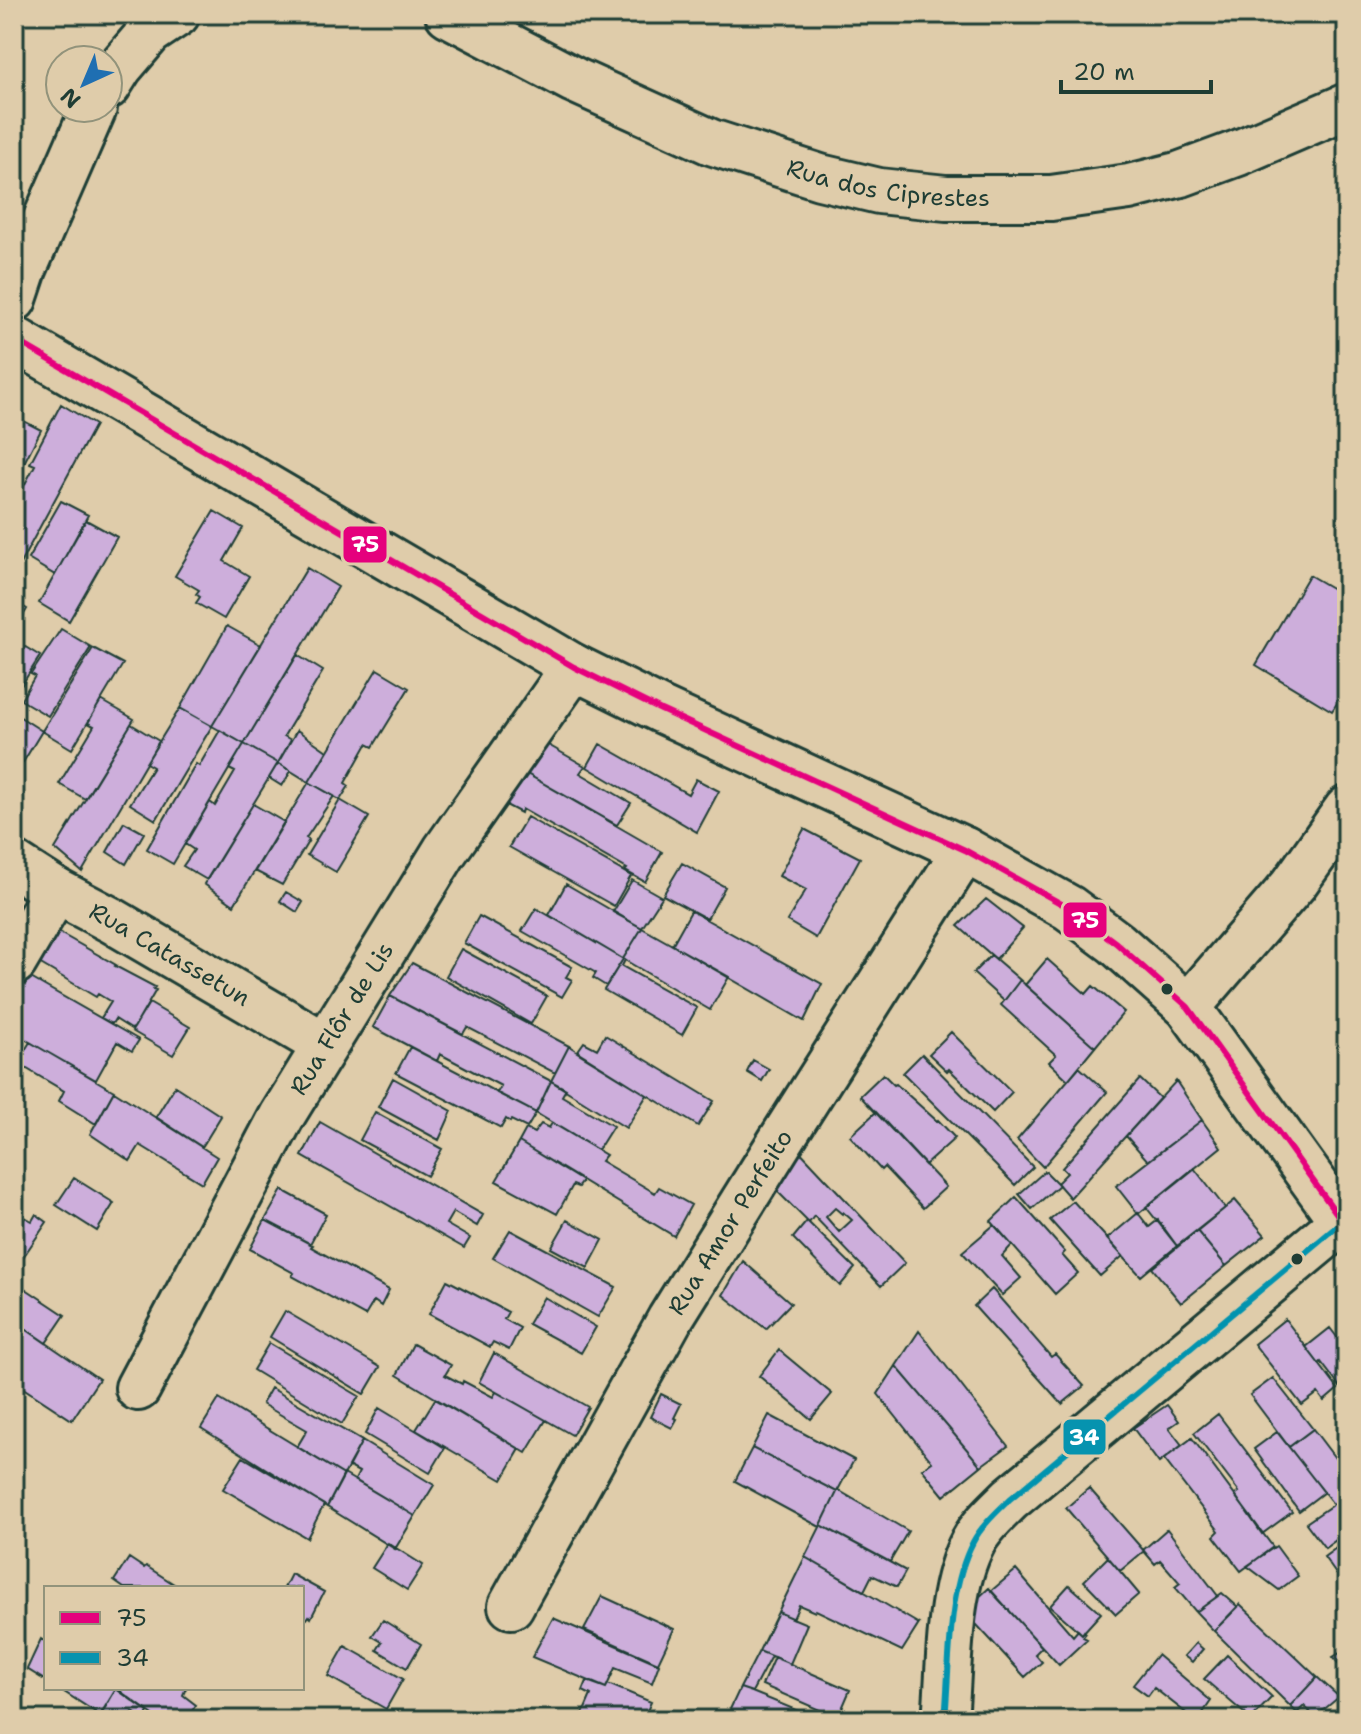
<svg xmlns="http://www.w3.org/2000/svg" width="1361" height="1734" viewBox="0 0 1361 1734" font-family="'Shantell Sans',sans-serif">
<rect width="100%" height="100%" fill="#dfccaa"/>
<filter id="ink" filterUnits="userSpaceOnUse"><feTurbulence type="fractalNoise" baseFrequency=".0125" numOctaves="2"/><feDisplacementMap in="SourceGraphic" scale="16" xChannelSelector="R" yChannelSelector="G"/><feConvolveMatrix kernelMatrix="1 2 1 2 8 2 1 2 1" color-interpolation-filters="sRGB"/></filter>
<g filter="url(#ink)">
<path fill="#cdaedb" stroke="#1f3d34" stroke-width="2" fill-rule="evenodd" d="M61 404 95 425 14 575V505L35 465 30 463Z
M14 416 41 430 14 482Z
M61 501 88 515 55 575 28 559Z
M214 511 243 528 224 561 249 576 224 619 196 603 200 597 196 594 199 590 175 576Z
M86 520 117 537 69 621 39 603Z
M307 568 338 587 244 744 212 726Z
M1309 575 1347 597V688L1332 711 1256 665Z
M14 601 27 609 14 631Z
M227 626 261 645 212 726 180 708Z
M61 629 91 647 48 716 21 700 35 676 31 674Z
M14 640 40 656 14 697Z
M93 648 123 664 72 749 42 731Z
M297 655 323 671 284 736 291 740 278 763 244 744Z
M377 669 409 688 373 747 367 744 345 783 349 786 340 800 309 782Z
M101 700 134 719 85 799 59 784 94 726 88 723Z
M180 708 212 726 156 820 130 804 153 767 146 763Z
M14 713 42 731 19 769 14 765Z
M131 724 159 741 82 872 55 849Z
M220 730 244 744 173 864 147 849 196 764 199 766Z
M297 730 327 751 309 782 278 763Z
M536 738 585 766 580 773 631 803 617 825 520 770Z
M244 744 278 763 207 880 183 866 194 850 185 844 210 802 215 806 235 772 229 769Z
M600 744 688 794 696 779 719 791 697 832 587 767Z
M278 763 291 771 282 786 269 778Z
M520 770 662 852 645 882 625 871 627 869 522 809 521 813 502 803Z
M309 782 334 796 306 838 309 840 282 885 255 871Z
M340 800 369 817 336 872 307 855Z
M253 804 284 822 234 905 204 884Z
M527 817 631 876 614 906 509 847Z
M124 822 144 833 126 864 107 852Z
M804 829 860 858 816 938 787 921 806 890 779 876Z
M682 863 725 887 707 919 663 895Z
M632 880 662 897 642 928 613 912Z
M566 884 642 928 623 959 549 915Z
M286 892 303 902 297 912 280 901Z
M986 899 1023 928 996 959 958 926Z
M536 908 623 959 606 986 593 978 596 973 522 931Z
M691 911 822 984 804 1021 672 945Z
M479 916 572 967 566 977 572 980 562 997 464 943Z
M642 928 729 977 710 1010 623 959Z
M58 932 116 965 115 966 155 987 153 989 156 990 134 1028 131 1029 115 1019 112 1024 101 1018 111 1002 98 994 96 997 39 963Z
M461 949 547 996 531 1024 446 976Z
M991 955 1020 980 1004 1001 973 973Z
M623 959 625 960 622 966 697 1008 682 1035 604 990Z
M1047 959 1086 994 1093 986 1124 1012 1095 1047 1025 985Z
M412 963 569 1046 555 1073 467 1027 463 1034 390 996Z
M29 977 139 1040 132 1051 117 1042 96 1080 14 1033V1005Z
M1020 980 1095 1047 1068 1080 1049 1062 1056 1055 1001 1005Z
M390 996 551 1081 536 1113 497 1093 501 1086 440 1054 437 1061 373 1027Z
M149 1003 190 1027 173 1055 132 1031Z
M951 1032 1012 1092 993 1112 949 1069 947 1071 929 1054Z
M605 1035 714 1101 698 1126 577 1052 584 1042 597 1049Z
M30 1042 114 1091 96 1124 59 1101 64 1091 17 1063Z
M569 1046 647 1095 626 1128 551 1081Z
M410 1047 536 1113 527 1128 511 1120 510 1122 506 1119 501 1128 396 1073Z
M922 1054 1033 1167 1015 1185 903 1073Z
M753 1060 769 1069 762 1081 747 1072Z
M1079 1067 1107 1092 1043 1167 1017 1140Z
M883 1074 894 1085 896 1084 937 1121 938 1120 955 1138 925 1165 860 1096Z
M393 1078 452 1111 439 1140 378 1107Z
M1140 1079 1160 1098 1070 1198 1057 1183 1067 1173 1062 1168Z
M551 1081 566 1089 562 1096 613 1126 598 1150 536 1113Z
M1176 1081 1202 1120 1148 1161 1126 1136Z
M175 1086 221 1116 202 1147 156 1117Z
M114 1091 217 1157 202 1183 140 1145 130 1161 90 1134Z
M375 1112 442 1149 427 1176 360 1140Z
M876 1112 946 1187 923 1208 884 1167 881 1170 850 1136Z
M1202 1120 1221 1147 1138 1214 1116 1186Z
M320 1122 483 1215 477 1226 453 1212 446 1224 470 1238 464 1248 302 1156Z
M552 1123 606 1155 601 1161 655 1193 659 1187 691 1205 674 1236 519 1142 526 1129 534 1133 541 1124 549 1128Z
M519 1142 582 1181 578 1187 573 1185 557 1214 496 1181Z
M794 1145 905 1263 881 1286 814 1216 809 1223 772 1186ZM835 1208 842 1214 843 1212 852 1220 839 1232 826 1217Z
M1194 1168 1225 1208 1177 1246 1146 1207Z
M1045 1171 1059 1185 1032 1209 1019 1194Z
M74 1178 114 1203 97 1231 56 1205Z
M282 1190 326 1214 310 1244 265 1220Z
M1016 1197 1065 1252 1062 1255 1078 1273 1055 1294 991 1221Z
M1235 1200 1265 1235 1226 1266 1197 1231Z
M1073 1201 1123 1256 1100 1276 1050 1220Z
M1138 1213 1149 1227 1158 1220 1177 1246 1141 1276 1107 1239Z
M36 1214 47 1222 19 1263 14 1259V1219L21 1224 25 1217 32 1221Z
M265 1220 313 1245 311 1247 389 1290 381 1306 374 1301 365 1316 292 1276 294 1273 250 1249Z
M567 1220 603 1240 588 1268 551 1248Z
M807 1221 855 1268 840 1286 793 1238Z
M994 1225 1012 1245 1002 1256 1021 1278 1002 1295 962 1252Z
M510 1230 616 1287 598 1317 493 1258Z
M1197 1231 1226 1266 1181 1303 1152 1268Z
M743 1261 791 1303 766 1329 723 1295Z
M447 1280 508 1312 504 1319 520 1328 509 1350 493 1342 490 1347 429 1314Z
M17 1283 65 1315 46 1343 14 1321V1287Z
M992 1289 1051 1357 1055 1354 1084 1386 1062 1404 974 1306Z
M544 1297 596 1327 581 1353 528 1324Z
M285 1311 380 1367 364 1394 270 1337Z
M1285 1319 1338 1389 1324 1401 1318 1393 1302 1405 1254 1344Z
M14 1321 99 1379 72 1420 14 1382Z
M1330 1328 1347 1350V1382L1340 1387 1321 1362 1319 1364 1306 1347Z
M919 1331 1008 1446 981 1466 896 1366Z
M269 1343 359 1396 342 1424 253 1370Z
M413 1344 451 1365 445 1375 462 1384 463 1381 493 1397 496 1392 546 1420 526 1453 397 1375Z
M779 1350 832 1394 811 1419 759 1376Z
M494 1353 588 1407 572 1435 479 1382Z
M896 1366 981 1466 944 1496 922 1469 932 1462 878 1394Z
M1273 1378 1313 1429 1289 1447 1250 1395Z
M271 1388 362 1441 344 1475 297 1447 307 1430 262 1404Z
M661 1394 681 1404 674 1418 677 1419 672 1428 650 1417Z
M219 1399 344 1475 327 1507 201 1428Z
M435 1399 520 1449 502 1480 416 1430Z
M1167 1405 1179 1421 1169 1428 1182 1445 1159 1463 1133 1428Z
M379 1408 445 1448 430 1473 365 1434Z
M1218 1414 1292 1512 1262 1534 1235 1495 1239 1492 1194 1433Z
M769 1415 854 1460 837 1492 752 1448Z
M1313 1429 1347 1474V1495L1333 1504 1289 1447Z
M1277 1432 1324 1492 1299 1511 1254 1449Z
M1192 1438 1273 1547 1241 1571 1214 1536 1219 1531 1164 1459Z
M362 1441 434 1485 415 1516 355 1480 359 1472 348 1466Z
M752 1448 837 1492 820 1527 735 1481Z
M243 1457 324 1505 307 1538 223 1489Z
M344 1474 415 1516 395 1549 327 1507Z
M1089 1488 1144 1551 1120 1571 1066 1508Z
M838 1490 908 1531 890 1562 821 1525Z
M1347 1495V1532L1325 1548 1306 1523Z
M821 1525 906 1571 897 1587 872 1575 864 1591 805 1557Z
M1167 1529 1218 1596 1196 1612 1175 1587 1180 1583 1160 1560 1155 1564 1143 1550Z
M1347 1540V1567L1336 1574 1324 1557Z
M388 1543 423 1565 407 1590 372 1568Z
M1276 1546 1298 1576 1279 1590 1247 1566Z
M805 1557 919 1624 902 1651 816 1610 815 1612 799 1605 793 1619 778 1612Z
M1108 1557 1139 1594 1116 1614 1084 1581Z
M129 1558 144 1568 146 1566 180 1588H124L114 1581Z
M1016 1570 1073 1636 1078 1630 1082 1634 1084 1631 1086 1633 1083 1637 1087 1639 1059 1665 991 1591Z
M291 1574 324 1592 311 1618 309 1616 307 1619 302 1616V1588H284Z
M1069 1585 1101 1613 1082 1634 1050 1606Z
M989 1588 1042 1647 1035 1654 1042 1662 1025 1677 964 1611Z
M1222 1593 1238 1607 1214 1631 1196 1612Z
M602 1596 674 1629 658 1663 584 1630Z
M1240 1604 1317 1677 1290 1706 1214 1631Z
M778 1612 807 1624 790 1664 759 1651Z
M553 1618 659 1664 652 1683 615 1668 606 1688 532 1657Z
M383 1620 421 1644 407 1668 377 1650 382 1642 372 1636Z
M41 1639 46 1642V1681L27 1669Z
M1196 1643 1203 1649 1192 1662 1184 1656Z
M345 1646 403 1679 386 1709 328 1676Z
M1347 1649V1674L1333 1657Z
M759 1651 771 1656 752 1692 740 1688Z
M1157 1655 1211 1701 1198 1720H1195L1154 1688 1148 1696 1133 1685Z
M1227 1655 1272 1697 1251 1719 1204 1679Z
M774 1657 850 1690 838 1718 762 1685Z
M1317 1677 1339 1697 1315 1717 1304 1706 1297 1713 1290 1706Z
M587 1681 606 1688 608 1684 651 1702 643 1720H591L582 1716 591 1695 583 1691Z
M58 1688H115L116 1689 100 1715Z
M123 1688H186L183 1695 196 1705 186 1720H160L120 1691Z
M740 1688 752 1692 813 1717 812 1720H725Z
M116 1689 148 1712 144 1720 133 1712 128 1720H98Z"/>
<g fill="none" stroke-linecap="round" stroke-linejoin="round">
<defs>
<g id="minor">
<path id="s1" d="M448 14 574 80 711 142 820 177 879 191 946 198H1051L1129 187 1181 174 1238 153 1347 106"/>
<path d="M108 86 120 67 150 32 177 14"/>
<path d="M14 299 24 269 94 108"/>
<path d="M14 339 574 667 661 710 965 850 1069 908 1116 943 1188 1007 1347 1228"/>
<path id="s2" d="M14 864 56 891 113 921 325 1045"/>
<path d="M14 962 56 891"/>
<path d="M1188 1007 1294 884 1347 809"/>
<path id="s3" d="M138 1388 282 1116 445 851 574 667"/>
<path id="s4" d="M511 1606 670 1319 780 1142 965 850"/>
<path d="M945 1720C950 1665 947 1591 973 1542 982 1525 997 1512 1010 1499L1342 1222"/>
</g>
</defs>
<use href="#minor" stroke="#1f3d34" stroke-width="50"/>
<use href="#minor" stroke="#dfccaa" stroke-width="44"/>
<defs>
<path id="bus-1" d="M14 339 574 667 661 710 965 850 1069 908 1116 943 1188 1007 1347 1228"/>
<path id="bus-2" d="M945 1720C950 1665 947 1591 973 1542 982 1525 997 1512 1010 1499L1342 1222"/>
</defs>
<use href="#bus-1" stroke="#dfccaa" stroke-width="12"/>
<use href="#bus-2" stroke="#dfccaa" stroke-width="12"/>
<use href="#bus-1" stroke="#e5007d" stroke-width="6"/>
<use href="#bus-2" stroke="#0693af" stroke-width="6"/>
</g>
</g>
<g fill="#1f3d34" stroke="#dfccaa" stroke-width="3">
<circle cx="1167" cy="989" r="7"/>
<circle cx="1297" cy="1259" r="7"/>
</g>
<g text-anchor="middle" stroke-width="7" stroke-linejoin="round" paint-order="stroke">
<g font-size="24" fill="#1f3d34" stroke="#dfccaa">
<text dy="8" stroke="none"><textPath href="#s1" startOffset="476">Rua dos Ciprestes</textPath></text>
<text dy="8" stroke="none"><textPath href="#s2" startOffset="180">Rua Catassetun</textPath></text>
<text dy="8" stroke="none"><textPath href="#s3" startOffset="422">Rua Flôr de Lis</textPath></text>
<text dy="8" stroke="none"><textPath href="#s4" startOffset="442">Rua Amor Perfeito</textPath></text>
</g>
</g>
<g stroke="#dfccaa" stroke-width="3">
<rect x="342" y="525" width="46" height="39" rx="8" fill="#e5007d"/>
<rect x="1062" y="901" width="46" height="38" rx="8" fill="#e5007d"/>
<rect x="1062" y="1418" width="45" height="38" rx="8" fill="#0693af"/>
</g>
<g font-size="22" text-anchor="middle" font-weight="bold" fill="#fff">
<text x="365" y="552">75</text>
<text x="1085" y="928">75</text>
<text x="1084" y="1445">34</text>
</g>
<rect width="1361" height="1734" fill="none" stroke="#dfccaa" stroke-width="48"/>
<rect x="24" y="24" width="1313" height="1686" fill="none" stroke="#1f3d34" stroke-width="3" filter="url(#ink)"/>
<rect x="44" y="1586" width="260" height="104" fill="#dfccaa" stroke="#92937b" stroke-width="2"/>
<rect x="60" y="1612" width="40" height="12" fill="#e5007d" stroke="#92937b" stroke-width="2"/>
<text x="116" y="1626" font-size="24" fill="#1f3d34">75</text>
<rect x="60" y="1652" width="40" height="12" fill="#0693af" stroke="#92937b" stroke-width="2"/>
<text x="116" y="1666" font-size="24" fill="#1f3d34">34</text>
<g transform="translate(84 84) rotate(224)"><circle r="38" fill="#dfccaa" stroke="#92937b" stroke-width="2"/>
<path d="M0-6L14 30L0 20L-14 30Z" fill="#1f6fb2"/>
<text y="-12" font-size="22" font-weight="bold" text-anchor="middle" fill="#1f3d34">N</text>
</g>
<path d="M1061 80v12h150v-12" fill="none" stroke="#1f3d34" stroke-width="4"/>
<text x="1073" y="80" font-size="24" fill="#1f3d34" stroke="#dfccaa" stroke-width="6" paint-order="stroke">20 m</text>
</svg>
